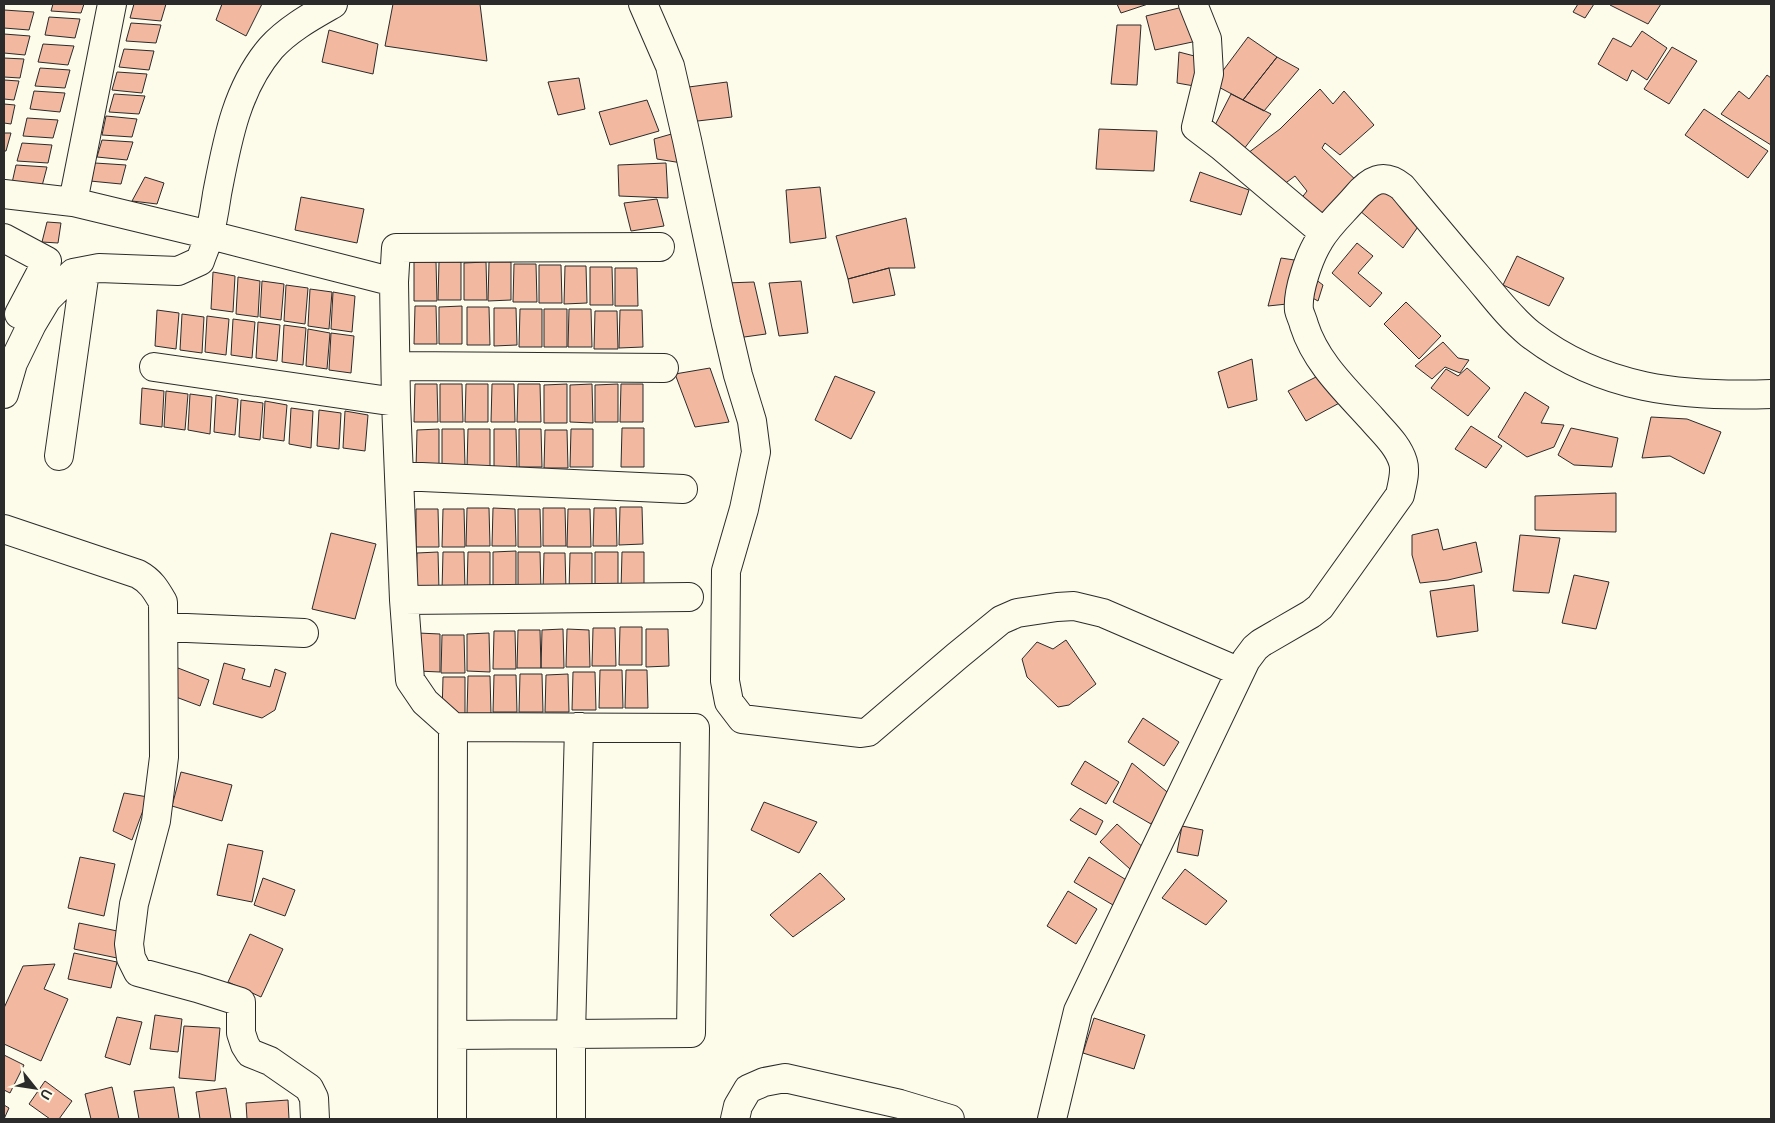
<svg xmlns="http://www.w3.org/2000/svg" width="1775" height="1123" viewBox="0 0 1775 1123" font-family="'DM Sans',sans-serif">
<rect width="100%" height="100%" fill="#fdfbea"/>
<path fill="#f2b8a0" stroke="#2b2b2b" d="M53 4H84L81 13 51 11Z
M134 4H166L161 21 130 18Z
M222 4H262L246 36 216 20Z
M393 4H480L487 61 385 46Z
M1117 4H1148L1121 13Z
M1578 4H1594L1585 18 1573 12Z
M1611 4H1661L1648 24 1610 5Z
M1183 7 1197 41 1155 50 1146 16Z
M4 10 34 12 29 30 4 28Z
M49 17 80 19 75 38 45 35Z
M131 23 161 25 156 43 126 41Z
M1117 25H1141L1137 85 1111 84Z
M329 30 378 44 373 74 322 62Z
M1642 31 1667 48 1647 80 1632 70 1627 81 1598 64 1613 38 1631 47Z
M4 34 30 36 25 55 4 53Z
M1248 37 1277 57 1243 100 1213 84Z
M43 44 74 46 68 65 38 62Z
M1672 47 1697 61 1669 104 1644 89Z
M124 49 154 51 149 70 119 67Z
M1179 52 1202 58 1200 87 1177 83Z
M1277 57 1299 69 1264 111 1243 100Z
M4 58 24 59 20 78 4 77Z
M40 68 70 70 65 88 35 86Z
M117 72 147 74 142 93 112 90Z
M1767 75 1771 78V145L1721 114 1739 91 1749 99Z
M579 78 585 109 558 115 548 82Z
M4 80 19 81 14 100 4 99Z
M727 82 732 117 689 122 681 88Z
M1320 89 1333 104 1344 91 1374 125 1340 155 1325 143 1322 148 1359 183 1321 221 1300 200 1307 191 1295 176 1283 185 1248 153 1280 129Z
M34 91 65 93 60 112 30 109Z
M114 94 145 96 139 114 109 112Z
M1231 94 1271 114 1240 154 1212 131Z
M647 100 659 131 610 145 599 112Z
M4 104 15 105 11 124 4 123Z
M1704 109 1768 151 1748 178 1685 135Z
M106 116 137 119 132 137 102 135Z
M27 118 58 120 53 138 23 136Z
M1099 129 1157 131 1154 171 1096 169Z
M4 133H11L6 151H4Z
M675 133 682 163 657 159 654 139Z
M102 140 133 142 127 160 97 157Z
M22 143 52 145 48 163 17 161Z
M95 163 126 165 121 184 90 181Z
M666 163 668 198 619 196 618 165Z
M16 165 47 167 42 186 12 183Z
M1200 172 1249 190 1241 215 1190 201Z
M145 177 164 183 157 204 132 201Z
M1382 186 1420 224 1403 248 1359 210Z
M820 187 826 238 790 243 786 190Z
M301 197 364 209 357 243 295 230Z
M657 199 664 226 631 231 624 203Z
M906 218 915 268H889L848 279 836 236Z
M47 222 61 223 58 243 42 242Z
M1357 243 1373 256 1358 273 1382 293 1370 307 1332 273Z
M1517 256 1564 278 1549 306 1503 285Z
M1281 258 1301 261 1287 304 1268 306Z
M414 262H436L437 301H414Z
M439 262H461V300H438Z
M486 262 487 300H464V263Z
M489 262H511V300L488 301Z
M514 264H536L537 302H513Z
M539 265H561L562 303H539Z
M565 266H586L587 303 564 304Z
M590 267H612L613 305H590Z
M615 268H637L638 306H615Z
M889 268 895 295 853 303 848 279Z
M213 272 235 276 233 312 211 309Z
M238 277 260 281 258 317 236 314Z
M1315 279 1323 285 1318 301 1307 295Z
M262 281 284 284 281 320 260 317Z
M801 281 808 333 779 336 769 283Z
M754 282 766 334 737 338 725 283Z
M286 285 308 288 305 324 284 321Z
M310 289 332 292 329 329 308 326Z
M333 292 355 296 352 332 331 329Z
M1406 302 1441 336 1419 359 1384 324Z
M415 306H436L437 344H414Z
M462 306V344H439V307Z
M467 307H489L490 345H467Z
M494 308H516L517 345 494 346Z
M520 309H542V347H519Z
M544 309H567V347H544Z
M569 309H591L592 347H568Z
M157 310 179 313 176 349 155 346Z
M620 310H642L643 347 619 348Z
M595 311H617L618 349H594Z
M182 314 204 317 202 353 180 350Z
M207 316 229 319 226 355 205 352Z
M233 319 255 322 252 358 231 355Z
M258 322 280 325 277 361 256 358Z
M284 325 306 328 303 365 282 362Z
M308 329 330 333 327 369 306 366Z
M331 333 354 336 351 373 329 370Z
M1443 342 1458 358 1469 360 1460 373 1445 367 1432 379 1415 366Z
M1252 359 1257 400 1228 408 1218 372Z
M710 368 729 422 695 427 675 374Z
M1467 368 1490 388 1468 416 1431 388 1446 369 1458 376Z
M1324 373 1345 400 1306 421 1288 391Z
M835 376 875 392 851 439 815 420Z
M415 384H437L438 422H414Z
M440 384H462L463 422H440Z
M466 384H488V422H465Z
M492 384H514L515 422H491Z
M518 384H540L541 422H517Z
M567 384V423H544V385Z
M592 384 593 423 570 422V385Z
M618 384V422H595V385Z
M621 384H643V422H620Z
M142 388 164 391 162 427 140 424Z
M166 391 188 394 185 430 164 427Z
M1525 392 1549 407 1541 423 1564 425 1554 447 1527 457 1498 437Z
M190 394 212 397 210 434 188 430Z
M216 395 238 399 235 435 214 432Z
M241 400 263 403 260 440 239 437Z
M265 401 287 405 284 441 263 438Z
M291 408 313 411 311 448 289 444Z
M319 410 341 413 339 449 317 446Z
M345 411 368 415 365 451 343 448Z
M1651 417 1687 419 1721 432 1704 474 1670 456 1642 458Z
M1471 426 1502 446 1486 468 1455 449Z
M622 428H644V467H621Z
M1571 428 1618 438 1612 467 1574 465 1558 455Z
M439 429V468H416L417 430Z
M442 429H464L465 466 442 467Z
M468 429H490V467H467Z
M494 429H516L517 467H494Z
M519 429H541L542 467H519Z
M571 429H593V467H570Z
M545 430H567L568 468H544Z
M1616 493V532L1535 530V496Z
M620 507H642L643 544 619 545Z
M467 508H489L490 546H466Z
M493 508 515 509 516 546H492Z
M543 508H565L566 546H543Z
M594 508H616L617 546H593Z
M416 509H438L439 547H416Z
M443 509H464L465 547H442Z
M518 509H540L541 547H518Z
M568 509H590L591 547H567Z
M1438 529 1443 550 1476 542 1482 572 1448 580 1420 583 1412 555V535Z
M331 533 376 544 355 619 312 609Z
M1520 535 1560 538 1549 593 1513 591Z
M516 551V589H493V552Z
M438 552 439 590H416L417 553Z
M443 552H464L465 590H442Z
M468 552H490V590H467Z
M518 552H540L541 590H518Z
M595 552H618V590H595Z
M622 552H644V590H621Z
M544 553H565L566 590 543 591Z
M570 553H592V591H569Z
M1574 575 1609 582 1596 629 1562 623Z
M1474 585 1478 631 1437 637 1430 591Z
M620 627H642V665H619Z
M593 628H615L616 666H592Z
M563 629 564 668H541L542 630Z
M567 629 589 630 590 667H566Z
M646 629H668L669 666 646 667Z
M518 630H540L541 668H517Z
M494 631H515L516 669H493Z
M418 633 440 634V672L417 671Z
M489 633 490 672 467 671V634Z
M442 635H464L465 673H441Z
M1066 640 1096 684 1069 705 1058 707 1027 677 1022 659 1037 642 1053 649Z
M224 663 245 669 242 679 270 687 275 669 286 673 275 710 262 718 213 704Z
M178 668 209 680 200 706 168 694Z
M600 670H622L623 708H599Z
M626 670H647L648 708H625Z
M573 672H595L596 710H572Z
M520 674H542L543 712H519Z
M568 674 569 712H545L546 675Z
M494 675H516L517 712H493Z
M468 676H490L491 714H467Z
M443 677H465V715H442Z
M1143 718 1179 742 1164 766 1128 742Z
M1085 761 1119 782 1106 804 1071 784Z
M1132 763 1172 796 1151 824 1113 802Z
M181 772 232 785 222 821 172 806Z
M124 793 148 797 132 840 113 831Z
M764 802 817 822 799 853 751 830Z
M1080 808 1103 821 1096 835 1070 820Z
M1117 824 1146 850 1130 869 1100 842Z
M1182 826 1203 830 1198 856 1177 852Z
M228 844 263 851 252 902 217 895Z
M80 857 115 864 104 916 68 908Z
M1089 857 1128 881 1113 905 1074 882Z
M1185 869 1227 901 1206 925 1162 898Z
M820 873 845 899 793 937 770 915Z
M263 878 295 890 285 916 254 905Z
M1068 891 1097 909 1076 944 1047 926Z
M79 923 122 932 117 958 74 949Z
M250 934 283 949 261 997 228 982Z
M74 953 117 962 111 988 68 979Z
M55 964 44 989 68 999 41 1061 4 1044V1008L23 966Z
M155 1015 182 1019 178 1052 150 1049Z
M117 1017 142 1022 130 1065 105 1057Z
M1094 1018 1145 1035 1134 1069 1083 1053Z
M184 1026 220 1028 215 1081 179 1078Z
M4 1055 24 1065 10 1093 4 1090Z
M45 1081 72 1101 59 1119H50L29 1104Z
M112 1087 119 1119H91L85 1094Z
M174 1087 179 1119H139L134 1091Z
M226 1088 231 1119H200L196 1092Z
M288 1100 289 1119H247L246 1103Z
M4 1105 9 1108 4 1119Z"/>
<g fill="none" stroke-linecap="round" stroke-linejoin="round">
<defs>
<path id="minor" d="M643 4 670 66 687 140 726 324 738 375 752 421 756 452 744 509 726 571 725 681 729 702 742 719 861 733 868 732 957 656 1001 620 1017 613 1057 607 1074 606 1103 613 1240 672
M1193 4 1207 39 1209 74 1196 127 1221 146 1324 233
M4 194 73 202 210 235 394 282 396 402 404 600 410 680 425 702 453 727 695 728 691 1033 453 1035
M73 202 112 4
M4 238 47 261 19 314
M394 282 396 248 660 247
M396 366 664 368
M154 367 396 402
M4 394 13 363 32 324 47 299 73 273 99 268 178 271 200 261C203 252 207 244 209 235 213 222 215 207 217 194 227 142 236 89 271 48 288 29 312 16 333 4
M59 456 85 271
M400 476 683 489
M4 529 138 574C151 581 156 590 163 602L164 757 156 821 134 904 129 944 131 958 138 972 197 988 241 1002V1033L245 1045 250 1053 270 1061 309 1088 314 1098 315 1119
M404 600 689 597
M164 627 304 633
M452 1119 453 727
M571 1119V1034L579 727
M735 1119 738 1106 748 1089 764 1082 785 1078 900 1104 950 1119
M1052 1119 1078 1011 1246 660 1255 648 1261 643 1311 614 1320 607 1400 495C1402 485 1406 472 1403 462 1398 445 1383 432 1372 419 1346 390 1316 363 1304 325 1303 320 1300 315 1299 310 1297 292 1309 257 1319 241 1328 225 1343 212 1355 198 1370 180 1383 172 1402 187 1427 217 1451 246 1476 275 1493 295 1509 317 1530 334 1602 390 1683 397 1771 394"/>
</defs>
<use href="#minor" stroke="#2b2b2b" stroke-width="30"/>
<use href="#minor" stroke="#fdfbea" stroke-width="28"/>
</g>
<rect width="1775" height="1123" fill="none" stroke="#2b2b2b" stroke-width="10"/>
<g transform="translate(35 1088) rotate(120)" stroke="#fdfbea" stroke-width="4" paint-order="stroke">
<path d="M0-4L9 19L0 12L-9 19Z" fill="#2b2b2b"/>
<text y="-8" font-size="14" font-weight="bold" text-anchor="middle" fill="#2b2b2b">U</text>
</g>
</svg>
